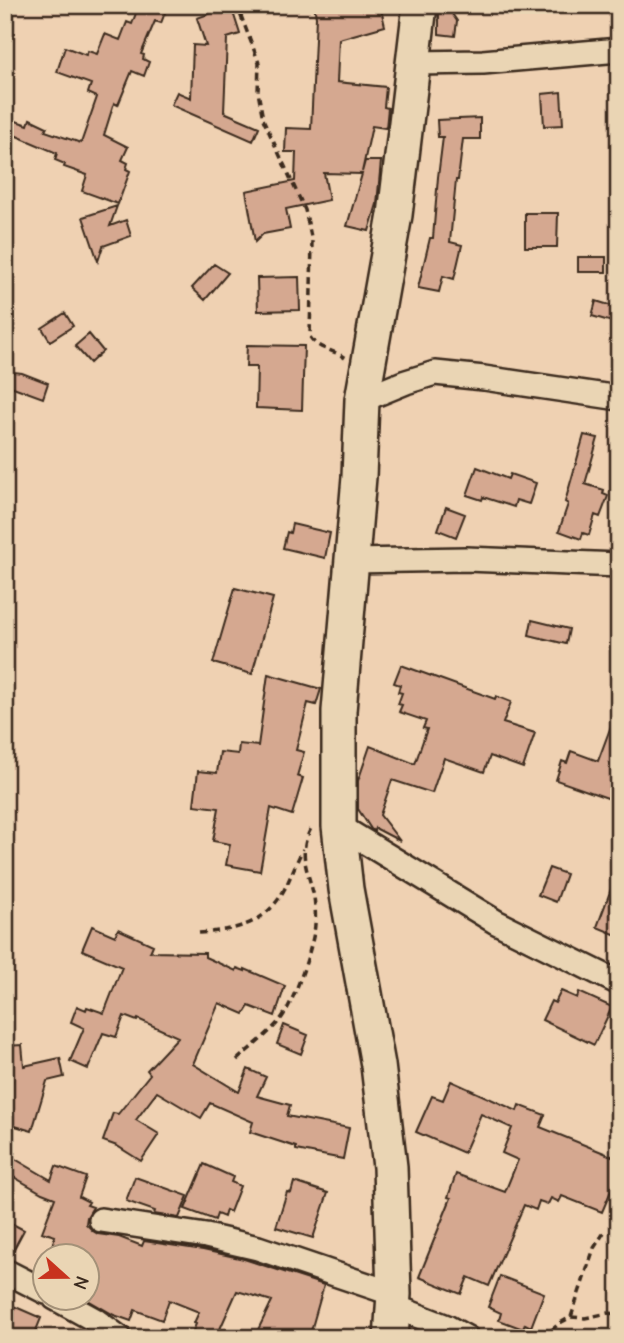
<svg xmlns="http://www.w3.org/2000/svg" width="624" height="1343" viewBox="0 0 624 1343" font-family="'Comic Neue',sans-serif">
<rect width="100%" height="100%" fill="#efd1b2"/>
<filter id="ink" filterUnits="userSpaceOnUse"><feTurbulence type="fractalNoise" baseFrequency=".0143" numOctaves="2"/><feDisplacementMap in="SourceGraphic" scale="14" xChannelSelector="R" yChannelSelector="G"/><feConvolveMatrix kernelMatrix="1 2 1 2 8 2 1 2 1" color-interpolation-filters="sRGB"/></filter>
<g filter="url(#ink)">
<path fill="#d5a890" stroke="#3b2a1e" stroke-width="2" d="M118 5H168L161 23 155 21 141 54 144 55 143 59 149 62 144 76 132 71 118 105 114 103 104 135 128 147 122 160 128 163 126 169 130 171 118 204 82 191 87 175 64 167 65 164 55 160 57 153 5 131V122L7 118 28 125 30 119 47 127 45 131 81 143 97 97 88 93 91 84 57 72 65 47 86 55 88 51 97 54 105 34 120 40 127 22 132 24 136 13 118 7Z
M314 5H380L385 26 339 39 337 82 386 87 384 107 388 108 386 128 372 126 362 172 365 161H381L377 204 369 231 347 226 362 174 324 173 329 200 286 209 290 229 263 234 255 242 246 191 295 181 296 152H285L286 128 311 129 316 17Z
M439 5H446L457 21 455 36 439 34Z
M231 6 240 34 227 38 224 112 259 127 253 141 171 105 177 92 191 98 193 45 206 46 197 18Z
M561 92 563 125 544 126 542 94Z
M480 118V139H463L458 180H456L450 242 462 245 454 279 443 276 439 292 418 288 430 238H433L438 177 443 137H438L437 120Z
M117 206 110 226 126 220 131 236 103 246 98 261 83 217Z
M525 213H558L557 247H525Z
M578 257H606V272H578Z
M214 264 228 273 205 300 192 288Z
M299 277 300 310 258 311 257 278Z
M596 301 619 308V324L592 316Z
M65 313 73 326 50 341 42 328Z
M89 334 103 351 90 363 75 346Z
M247 345 304 346 302 410 256 408 257 367H246Z
M5 371 22 373 48 383 43 398 5 384Z
M584 435 598 438 585 484 604 490 603 494 608 496 600 517 595 515 589 535 583 533 581 539 559 531 568 504 565 502Z
M477 467 508 479 510 474 536 483 529 504 516 500 514 507 483 497 482 500 467 495Z
M446 507 465 514 456 537 438 530Z
M292 524 330 533 325 558 283 548 287 532 290 533Z
M235 588 273 598 252 674 213 663Z
M532 620 569 629 566 644 529 635Z
M401 665 495 699 496 696 511 702 503 723 535 733 523 768 490 756 484 772 444 758 432 793 392 780 380 815 400 841 375 828 374 831 371 829 358 809V781L370 746 415 764 427 729 423 728 426 721 399 712 402 705 398 704 402 693 398 692 400 685 394 683Z
M268 674 321 689 316 705 308 703 296 750 304 752 297 776 303 778 292 815 271 808 260 871 226 865 230 844 213 841 219 808 194 805 198 771 217 773 220 752 238 754 239 744 258 746Z
M617 710H619V802L556 780 562 761 567 763 571 751 598 761Z
M549 868 566 874 556 902 538 895Z
M617 873H619V936L597 927Z
M92 926 115 936 118 929 153 945 150 952 205 953V957L236 971 237 968 245 971V969L285 986 275 1016 249 1006 244 1014 219 1003 193 1064 239 1092 248 1069 266 1077 257 1096 290 1105 287 1116 349 1128 343 1159 296 1150V1147L250 1132 253 1122 210 1103 201 1118 157 1092 136 1120 159 1134 141 1161 117 1146 103 1141 113 1113 118 1114 150 1074 147 1070 178 1037 138 1019 137 1021 124 1016 116 1037 103 1033 88 1069 70 1061 84 1028 71 1022 77 1006 86 1010 87 1007 104 1013 122 967 82 950Z
M561 991 577 998 579 992 612 1007 594 1045 542 1020 551 1001 555 1003Z
M284 1025 308 1035 301 1054 277 1044Z
M22 1045 24 1066 60 1058 64 1077 47 1081 32 1131 5 1123V1105L12 1081 5 1082V1046Z
M451 1081 517 1111 519 1105 545 1115 540 1127 619 1159V1172L602 1212 562 1196 559 1202 551 1198 548 1204 539 1201 536 1210 524 1205 489 1286 468 1277 461 1294 419 1277 451 1198 448 1197 456 1174 505 1192 518 1160 502 1153 512 1128 481 1114 464 1153 416 1132 432 1096 443 1100Z
M5 1153 51 1180 56 1166 86 1177 79 1197 89 1202 87 1205 93 1207 87 1217 86 1224 93 1231 98 1234 119 1237 142 1246 144 1241 203 1250 244 1259 324 1285 309 1338H300L276 1331 273 1338H254L272 1301 237 1291 216 1338H190L196 1324 194 1323 199 1312 169 1300 162 1320 135 1310 131 1321 114 1315 88 1300V1256H49L55 1236 42 1232 55 1198 42 1193 5 1172Z
M204 1164 233 1177 231 1182 240 1186 230 1212 226 1210 224 1217 217 1214 215 1220 185 1209Z
M135 1177 188 1196 179 1218 154 1214 155 1211 126 1201Z
M294 1182 328 1193 313 1238 276 1227 287 1192 291 1193Z
M5 1220 24 1230 9 1258 5 1257Z
M500 1276 544 1293 531 1327 525 1324 523 1329 499 1320 501 1313 488 1307Z
M11 1305 41 1318 33 1338H5V1318Z"/>
<g fill="none" stroke-linecap="round" stroke-linejoin="round">
<defs>
<path id="street" d="M413 63 483 62 619 50
M362 400 406 382 435 373 484 378 619 398
M351 561 466 559 619 565
M339 826 496 922 619 983
M101 1220 206 1236 258 1248 394 1294
M5 1271 46 1292
M55 1298 95 1320 120 1338
M393 1306 447 1327 467 1338"/>
<path id="secondary" d="M391 1338 394 1294 390 1167 378 1065 346 889 339 826V711L359 477 362 400 395 215 420 5"/>
</defs>
<use href="#street" stroke="#3b2a1e" stroke-width="28"/>
<use href="#secondary" stroke="#3b2a1e" stroke-width="38"/>
<path stroke="#3b2a1e" stroke-width="3.5" stroke-dasharray="7 5" stroke-linecap="butt" d="M234 5 241 16 259 63 258 92 263 119 305 210 312 241 310 337C318 350 333 349 345 358
M199 933C236 930 265 925 284 890 291 877 296 862 303 849
M237 1060C251 1047 268 1035 280 1020 293 1005 314 945 315 924 316 916 315 905 314 897 308 869 296 853 313 825
M571 1317 594 1248 605 1231
M542 1338 560 1323 571 1317 585 1318 608 1313 619 1314"/>
<use href="#street" stroke="#ead5b4" stroke-width="23"/>
<use href="#secondary" stroke="#ead5b4" stroke-width="33"/>
</g>
</g>
<rect width="624" height="1343" fill="none" stroke="#ead5b4" stroke-width="28"/>
<rect x="14" y="14" width="596" height="1315" fill="none" stroke="#3b2a1e" stroke-width="2.5" filter="url(#ink)"/>
<g transform="translate(66 1277) rotate(111)"><circle r="33" fill="#ead5b4" stroke="#a49178" stroke-width="2"/>
<path d="M0-5L12 26L0 18L-12 26Z" fill="#c8321e"/>
<text y="-10" font-size="19" font-weight="bold" text-anchor="middle" fill="#3b2a1e">N</text>
</g>
</svg>
